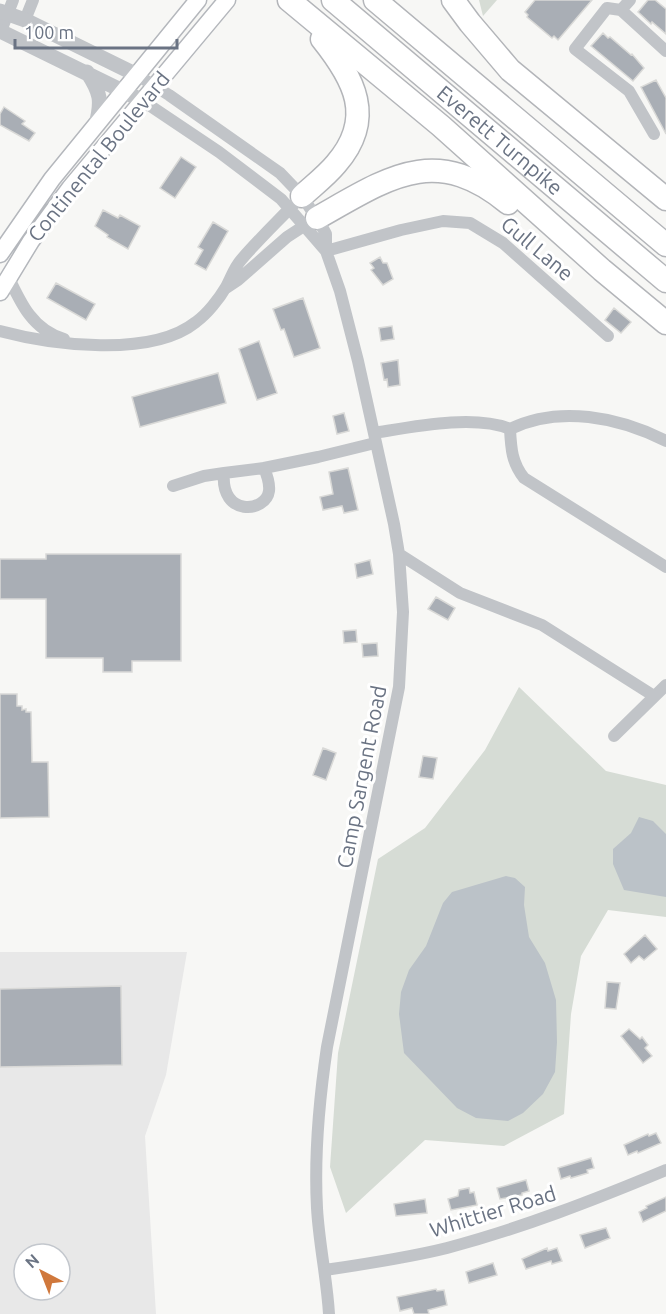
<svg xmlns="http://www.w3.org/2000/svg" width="666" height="1314" viewBox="0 0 666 1314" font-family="Ubuntu,sans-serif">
<rect width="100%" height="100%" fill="#f7f7f5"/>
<path fill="#e8e8e8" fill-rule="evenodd" d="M0 952H187L166 1075 145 1136 156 1314H0ZM24 1254H60V1290H24Z"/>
<path fill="#d6dcd5" d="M479 0H497L483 16Z
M519 687 606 771 666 785V917L608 910 581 956 571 1014 564 1114 504 1146 425 1140 346 1213 330 1167 338 1053 378 859 425 828 485 750Z"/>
<path fill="#bbc2c8" d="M639 817 653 821 666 834V897L624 890 613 864V849L631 833Z
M506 876 515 878 525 887 524 905 529 937 545 963 556 1000 557 1042 555 1072 543 1094 523 1113 508 1121 476 1118 457 1108 404 1053 399 1014 401 992 409 970 426 946 443 903 452 892Z"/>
<path fill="#a9aeb5" stroke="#d9d9d7" stroke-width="1.5" d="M535 0H592L558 40 554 36 552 38 527 17 528 15 525 12Z
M648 0H655L666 9V34L652 22 651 24 638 12Z
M603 33 608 38 610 37 631 55 632 54 644 68 633 81 591 46Z
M656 80 666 98V134L641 87Z
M4 107 25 121 22 124 35 133 29 141 0 125V114Z
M181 157 196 167 175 198 160 188Z
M103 210 118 218 120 215 140 226 128 249 107 237 108 235 95 226Z
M213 222 228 231 206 270 195 264 203 250 198 247Z
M380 257 383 263H387L393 279 383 285 371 270 374 268 370 263Z
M56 283 95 304 86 320 47 298Z
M303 298 320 348 294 357 284 329 281 330 273 309Z
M614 308 631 322 621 333 605 320Z
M392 326 394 339 381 341 379 328Z
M259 341 277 393 257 400 239 349Z
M398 360 400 385 388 387 387 379 384 380 381 363Z
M218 373 226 403 140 427 132 397Z
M344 413 349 431 337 434 333 416Z
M348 468 358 510 344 513 342 506 323 510 320 497 333 494 329 472Z
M46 554H181V661H132V672H103V658H46V599H0V559H46Z
M370 560 373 574 357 578 355 564Z
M436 597 455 608 448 620 428 609Z
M356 630 357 642 344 643 343 631Z
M377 643 378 656 363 657 362 644Z
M0 694H17V706H22V710L26 709V712H31L32 762H48L49 817 0 818Z
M323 748 336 753 326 780 313 775Z
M423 756 437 758 433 779 419 777Z
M645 935 657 949 644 960 639 956 631 963 624 954Z
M607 982 620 983 616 1009 605 1008Z
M121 986 122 1065 0 1067V989Z
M629 1029 640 1039 642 1037 648 1045 645 1048 652 1056 643 1063 621 1036Z
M656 1133 661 1143 638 1153 637 1151 628 1155 624 1145 648 1134 649 1136Z
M591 1158 594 1168 587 1170 588 1173 571 1178 570 1176 561 1179 558 1168Z
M526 1180 529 1191 522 1193V1195L500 1199 497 1188Z
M469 1188 470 1193 474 1192 477 1205 451 1210 448 1199 458 1196 459 1190Z
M666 1197V1211L643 1222 639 1212 647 1208 646 1206Z
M425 1199 427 1213 396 1216 394 1204Z
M606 1228 610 1238 585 1248 580 1235Z
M547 1248 548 1251 557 1248 562 1261 552 1264 551 1261 526 1269 522 1259Z
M493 1263 497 1275 469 1283 466 1272Z
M436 1289 437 1291 444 1290 447 1305 428 1310 429 1314H414L412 1308 400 1311 397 1297Z"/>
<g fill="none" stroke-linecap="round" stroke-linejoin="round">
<defs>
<path id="secondary" d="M0 254 52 179 198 0
M0 292 31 241 70 188 227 0"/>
<g id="motorway">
<path d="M289 0 441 126 602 270 666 323"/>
<path id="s1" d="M333 0 666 281"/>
<path d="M375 0 666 245"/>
<path d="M453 0 470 23 510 70 666 199"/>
<path d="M302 196C314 185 326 176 336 164 376 118 354 79 322 39"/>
<path d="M317 218C388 178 435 143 508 203"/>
</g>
</defs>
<use href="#secondary" stroke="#b4b7bc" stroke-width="19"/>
<use href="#motorway" stroke="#b3b5b9" stroke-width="25"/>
<path stroke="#c1c4c8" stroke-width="12" d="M621 10 630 0
M25 20 33 0
M1 31 13 0
M137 75 169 95 280 173 302 196 321 225 326 234V251
M143 101 219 152 281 199 326 251 340 291 358 361 394 524 399 554 403 612 399 687 327 1047C319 1101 314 1153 317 1208 319 1244 327 1279 329 1314
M654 134 629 91 575 49 607 8 621 10 666 51
M326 251 401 230 443 221 470 223 503 243 608 336
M8 276C21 304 33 330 64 339
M226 288 238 280 287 237 310 222
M0 331C52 345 151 358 196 322 207 314 219 299 226 287 231 278 234 268 241 260 258 240 277 222 295 203
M510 429C511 449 512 463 524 478L666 567
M374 433C412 427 474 414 510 429 559 405 619 417 666 441
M264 468C267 475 270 483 269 491 266 513 220 517 224 473Z
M264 468 318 457 375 443
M173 486 204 476 224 473
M399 554 460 593 542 625 654 696
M614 736 666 685
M325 1270C366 1264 407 1258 447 1248 522 1228 594 1200 666 1170"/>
<path stroke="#c1c4c8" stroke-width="15" d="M0 11 25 20 137 75
M0 31 143 101
M87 72C101 93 102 101 96 125"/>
<use href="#secondary" stroke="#fff" stroke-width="16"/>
<use href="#motorway" stroke="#fff" stroke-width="22"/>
</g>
<g text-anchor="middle" stroke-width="6" stroke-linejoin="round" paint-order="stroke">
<g font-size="21" fill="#6a7383" stroke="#fff">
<text dy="7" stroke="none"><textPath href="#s1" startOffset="218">Everett Turnpike</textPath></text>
<text transform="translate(99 157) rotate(-51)" y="7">Continental Boulevard</text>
<text transform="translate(537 249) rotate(40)" y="7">Gull Lane</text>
<text transform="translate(362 777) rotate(-79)" y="7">Camp Sargent Road</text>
<text transform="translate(493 1212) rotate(-17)" y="7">Whittier Road</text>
</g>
</g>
<g transform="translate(42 1272) rotate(318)"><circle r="28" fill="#ffffff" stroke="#c3c7cd" stroke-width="1.5"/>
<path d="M0-4.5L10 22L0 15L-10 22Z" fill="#d0783c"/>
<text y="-9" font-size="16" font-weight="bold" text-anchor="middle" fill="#6a7383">N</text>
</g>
<path d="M15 39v9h162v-9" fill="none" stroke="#6a7383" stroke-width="3"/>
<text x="24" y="39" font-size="18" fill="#6a7383" stroke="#ffffff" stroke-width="4.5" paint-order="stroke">100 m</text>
</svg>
